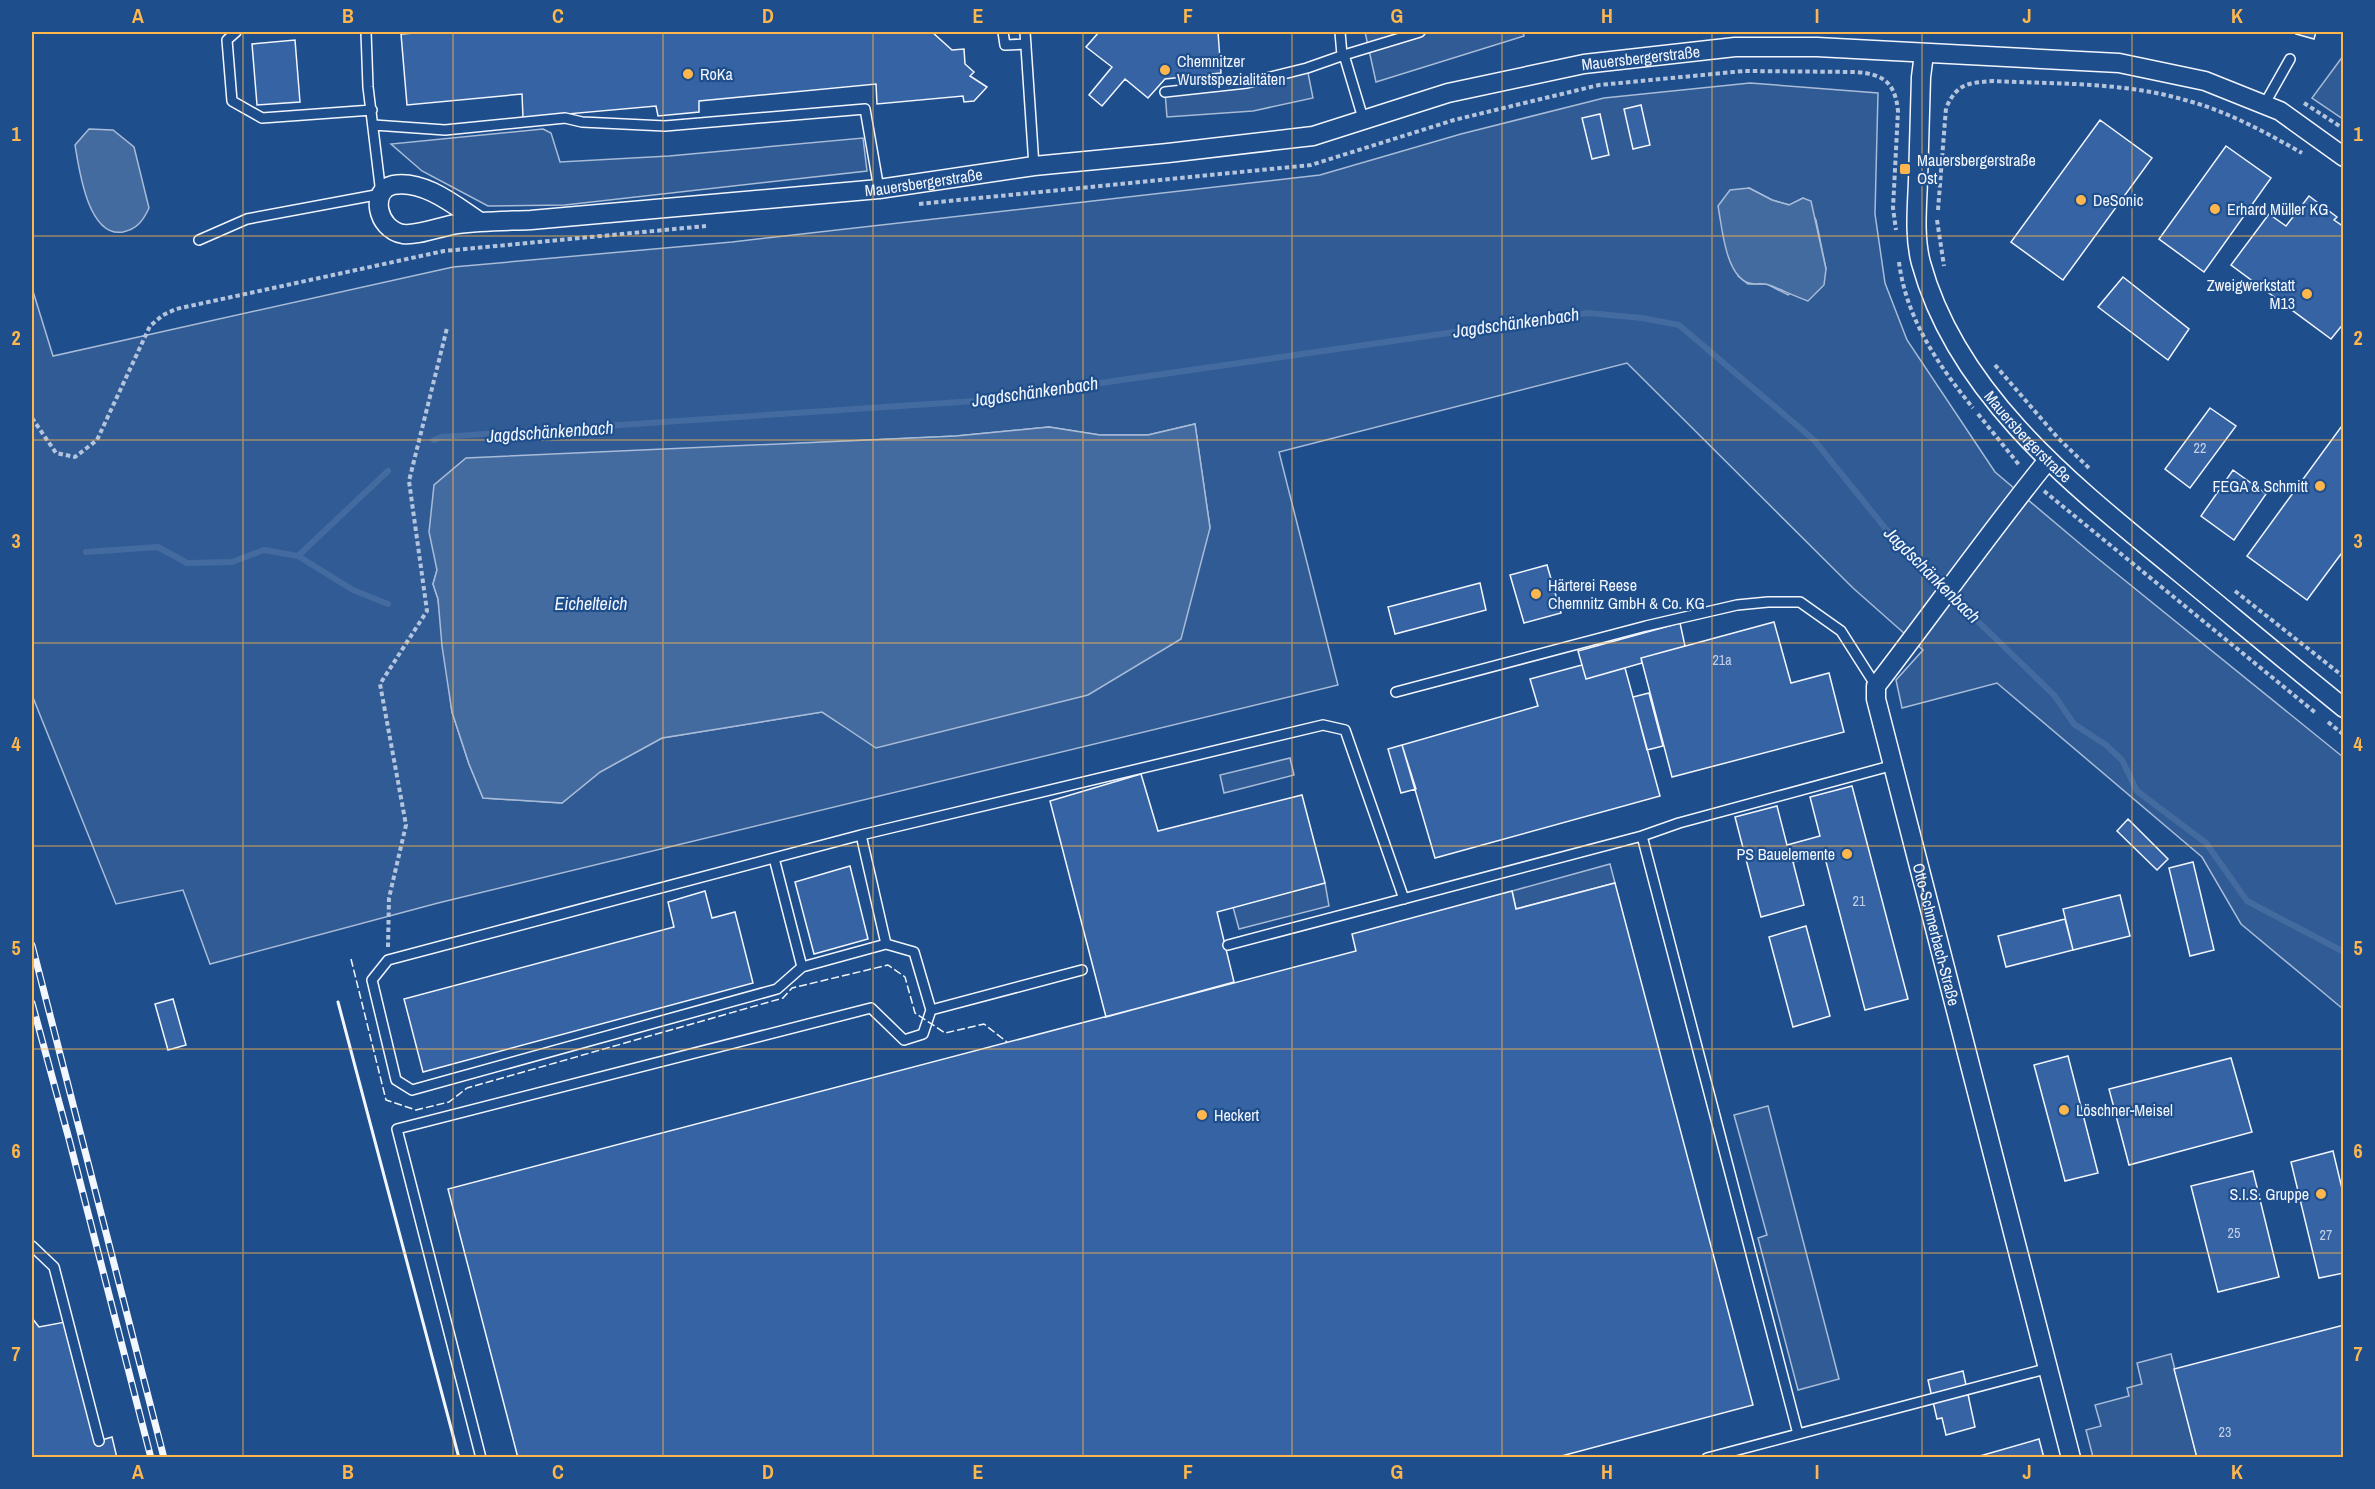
<svg xmlns="http://www.w3.org/2000/svg" width="2375" height="1489" viewBox="0 0 2375 1489" font-family="'Archivo Narrow',sans-serif">
<rect width="100%" height="100%" fill="#1f4e8c"/>
<path fill="#305b95" stroke="#a8bbd7" stroke-width="1.5" fill-rule="evenodd" d="M1365 32H1523L1524 36 1376 82Z
M2343 56V119L2312 98Z
M1307 68 1313 98 1253 111 1167 117 1165 92 1247 83Z
M1750 83 1878 93 1875 214 1885 283 1907 340 1995 472 2091 553 2343 757V1009L2241 924 2202 857 1997 683 1902 708 1896 680 1923 650 1853 588 1627 363 1279 452 1338 685 438 903 210 964 183 890 116 904 32 695V288L53 356 453 267 732 242 1320 175 1461 134 1604 98ZM1749 188 1772 200 1790 205 1803 198 1816 220 1826 269 1788 295 1767 284H1748L1738 276ZM1195 424 1210 528 877 747 822 712 662 738 600 772 562 803 483 798 469 764 452 712 438 599 433 584 437 570 789 444 956 436 1049 427 1100 435H1148Z
M543 129 551 133 560 162 669 156 863 138 867 171 565 205 488 206 422 171 391 144Z
M1290 758 1294 775 1224 793 1220 775Z
M1610 864 1615 883 1516 909 1512 891Z
M1325 883 1329 906 1239 929 1233 907Z
M1768 1106 1839 1379 1798 1390 1758 1238 1767 1235 1734 1115Z
M2171 1354 2197 1457H2093L2086 1430 2101 1426 2095 1405 2129 1396 2127 1388 2142 1384 2137 1363Z"/>
<path fill="#446ba0" stroke="#a8bbd7" stroke-width="1.5" d="M89 129 113 130 134 147 149 208C143 221 137 229 123 232 88 238 79 169 75 145Z
M1749 188 1772 200 1789 205 1803 198 1811 201 1826 269 1824 285 1808 301C1794 296 1782 290 1769 285 1762 282 1753 286 1746 282 1725 271 1722 227 1718 206L1730 190Z
M1195 424 1210 528 1181 639 1088 695 876 748 822 712 662 738 600 772 562 803 483 798 469 764 452 712 442 646 438 599 433 584 437 570 429 532 434 485 466 458 956 436 1049 427 1100 435H1148Z"/>
<g fill="none" stroke-linecap="round" stroke-linejoin="round">
<path stroke="#446ba0" stroke-width="6" d="M434 440 441 437 975 401 1588 313 1642 318 1679 325 1814 440 1898 544 2054 695 2074 724 2106 745 2122 760 2137 791 2206 843 2247 901 2344 952
M86 552 158 547 187 563 232 562 264 550 298 556 353 590 388 604
M298 556 388 471"/>
</g>
<path fill="#3563a3" stroke="#f2f6ff" stroke-width="1.5" d="M428 32H932L952 50 964 49 965 64 974 72 970 76 987 87 974 101 964 102 963 96 877 104 876 84 699 101V112L658 116 656 106 523 118 522 94 407 105 401 34Z
M1099 32H1218L1221 73 1165 79 1148 98 1125 79 1102 106 1089 95 1112 67 1086 47Z
M2297 32H2316L2314 39 2296 34Z
M295 40 300 102 257 105 252 44Z
M1641 105 1650 145 1633 149 1624 109Z
M1600 114 1609 155 1592 159 1582 118Z
M2100 120 2152 158 2063 280 2011 242Z
M2226 146 2271 178 2204 272 2159 239Z
M2309 196 2337 217 2334 220 2344 227V323L2331 339 2231 265 2269 214 2286 226Z
M2123 277 2189 329 2168 360 2098 307Z
M2210 408 2236 426 2190 488 2165 469Z
M2344 423V550L2307 600 2247 556Z
M2233 470 2266 494 2234 540 2201 516Z
M1547 565 1561 613 1524 623 1510 575Z
M1480 583 1486 610 1395 634 1388 607Z
M1774 622 1791 683 1829 673 1844 732 1672 777 1641 658Z
M1680 623 1685 646 1641 658 1642 663 1586 679 1578 651Z
M1582 665 1586 679 1625 668 1660 796 1435 858 1402 745 1538 706 1530 679Z
M1649 693 1663 746 1647 750 1633 697Z
M1402 745 1416 789 1401 793 1388 749Z
M1141 774 1158 831 1302 795 1325 883 1217 912 1234 982 1106 1017 1050 801Z
M1852 786 1908 999 1865 1010 1824 854 1793 862 1804 905 1761 917 1735 817 1777 806 1787 845 1820 836 1810 797Z
M2128 819 2168 859 2157 870 2117 831Z
M2193 862 2214 950 2190 956 2169 868Z
M850 866 868 939 814 954 795 882Z
M1615 883 1753 1405 1554 1458H518L448 1189 1356 951 1352 934 1512 891 1516 909Z
M705 891 712 918 735 912 753 983 423 1072 404 999 674 927 668 902Z
M2120 895 2130 936 2073 950 2063 909Z
M2065 919 2073 950 2006 967 1998 936Z
M1806 926 1830 1016 1793 1027 1769 937Z
M173 999 186 1045 168 1050 155 1004Z
M2068 1056 2098 1173 2065 1181 2034 1065Z
M2231 1058 2252 1132 2129 1165 2109 1089Z
M2333 1151 2344 1197V1273L2319 1278 2291 1162Z
M2253 1171 2279 1277 2218 1292 2191 1186Z
M32 1318 39 1327 65 1322 95 1442 112 1437 117 1458H32Z
M2344 1325V1458H2197L2174 1369Z
M1963 1371 1975 1427 1946 1435 1942 1418 1937 1419 1928 1380Z
M2039 1439 2044 1458H1973Z"/>
<g fill="none" stroke-linecap="round" stroke-linejoin="round">
<defs>
<path id="lane" d="M236 32 227 40 232 101 262 118 372 110
M1003 32 1005 45 1026 44
M1025 32 1034 166
M1340 32 1342 55
M1344 55 1420 32
M1165 92 1247 83 1307 68 1344 55 1362 115
M2264 105 2290 59
M374 125 445 130 565 118 582 122 665 126 865 109 879 189
M199 240 247 219 381 194 368 87 366 32
M1396 692 1646 626 1737 605 1768 602H1800L1841 631 1876 686
M861 835 886 944 802 967 777 989 412 1090 396 1080 372 980 388 960 861 835 1323 725 1345 730 1404 899
M1642 836 1679 823 1894 765
M774 858 802 967
M886 944 914 952 931 1010 1082 970
M1228 945 1642 836 1798 1434
M32 1246 54 1267 99 1441
M481 1458 397 1129 871 1008 904 1040 923 1034 931 1010
M1707 1458 2049 1368"/>
<g id="street">
<path id="s1" d="M1924 54 1921 77C1920 112 1919 146 1918 181 1917 208 1914 237 1921 263 1957 395 2074 486 2175 569 2231 615 2287 662 2344 708"/>
<path id="s2" d="M480 222C457 207 424 179 393 185 370 190 376 229 403 234 417 236 442 226 457 224 482 221 506 221 531 220L879 189 1034 166 1168 153 1313 136 1448 93 1584 64 1735 47H1817L2119 63 2205 81 2280 111 2344 157"/>
<path id="s3" d="M2048 460C1988 534 1934 611 1876 686V699L2071 1458"/>
</g>
</defs>
<use href="#lane" stroke="#f2f6ff" stroke-width="12"/>
<use href="#street" stroke="#f2f6ff" stroke-width="21"/>
<path stroke="#b3c4dc" stroke-width="4" stroke-dasharray="4.5 3" stroke-linecap="butt" d="M2304 103 2344 129
M919 204 1311 165 1454 120 1599 85 1744 71 1856 72C1883 74 1895 82 1898 111L1893 208 1896 230
M1938 210 1946 108C1957 83 1968 83 1993 81 2056 84 2124 82 2185 100 2227 111 2265 132 2302 153
M1937 220 1944 266
M1899 262C1906 318 1938 365 1973 408
M1995 365 2058 438 2089 468
M1978 414 2020 466
M32 418 56 453 75 457 97 440 150 326 163 315 176 309 444 251 706 226
M2044 491 2317 714
M2235 591 2344 677
M2328 722 2344 735
M388 947 389 898 406 825 380 684 427 611 409 481 447 328"/>
<use href="#lane" stroke="#1f4e8c" stroke-width="9"/>
<use href="#street" stroke="#1f4e8c" stroke-width="18"/>
<defs>
<path id="rail" d="M32 945 164 1458
M32 1003 69 1139 151 1458"/>
</defs>
<use href="#rail" stroke="#f2f6ff" stroke-width="7"/>
<use href="#rail" stroke="#1f4e8c" stroke-width="4.5" stroke-dasharray="14" stroke-linecap="butt"/>
<path stroke="#f2f6ff" stroke-width="1.5" stroke-dasharray="8 3" stroke-linecap="butt" d="M351 959 386 1100 416 1110 449 1102 467 1088 783 998 792 988 888 965 905 977 915 1013 945 1033 984 1024 1007 1042"/>
<path stroke="#f2f6ff" stroke-width="3" d="M338 1002 459 1458"/>
</g>
<path fill="none" stroke="#ffb74d" stroke-width="1.5" stroke-opacity="0.55" d="M243 32V1458M453 32V1458M663 32V1458M873 32V1458M1083 32V1458M1292 32V1458M1502 32V1458M1712 32V1458M1922 32V1458M2132 32V1458M32 236H2344M32 440H2344M32 643H2344M32 846H2344M32 1049H2344M32 1253H2344"/>
<g fill="#ffb74d" stroke="#1f4e8c" stroke-width="2">
<circle cx="1165" cy="70" r="6"/>
<circle cx="688" cy="74" r="6"/>
<rect x="1899" y="163" width="12" height="12" rx="3"/>
<circle cx="2081" cy="200" r="6"/>
<circle cx="2215" cy="209" r="6"/>
<circle cx="2307" cy="294" r="6"/>
<circle cx="2320" cy="486" r="6"/>
<circle cx="1536" cy="594" r="6"/>
<circle cx="1847" cy="854" r="6"/>
<circle cx="2064" cy="1110" r="6"/>
<circle cx="1202" cy="1115" r="6"/>
<circle cx="2321" cy="1194" r="6"/>
</g>
<g text-anchor="middle" stroke-width="4.5" stroke-linejoin="round" paint-order="stroke">
<g font-size="14" fill="#c3d1e8">
<text x="2200" y="453">22</text>
<text x="1722" y="665">21a</text>
<text x="1859" y="906">21</text>
<text x="2234" y="1238">25</text>
<text x="2326" y="1240">27</text>
<text x="2225" y="1437">23</text>
</g>
<g font-size="16" fill="#f2f6ff" stroke="#1f4e8c">
<text dy="6" stroke="none"><textPath href="#s2" startOffset="1418">Mauersbergerstraße</textPath></text>
<text dy="6" stroke="none"><textPath href="#s2" startOffset="688">Mauersbergerstraße</textPath></text>
<text dy="6" stroke="none"><textPath href="#s1" startOffset="416">Mauersbergerstraße</textPath></text>
<text dy="6" stroke="none"><textPath href="#s3" startOffset="540">Otto-Schmerbach-Straße</textPath></text>
</g>
<g font-size="16" fill="#f2f6ff" stroke="#1f4e8c" text-anchor="start">
<text x="1177" y="67">Chemnitzer<tspan x="1177" dy="18">Wurstspezialitäten</tspan></text>
<text x="700" y="80">RoKa</text>
<text x="1917" y="166">Mauersbergerstraße<tspan x="1917" dy="18">Ost</tspan></text>
<text x="2093" y="206">DeSonic</text>
<text x="2227" y="215">Erhard Müller KG</text>
<text x="2295" y="291" text-anchor="end">Zweigwerkstatt<tspan x="2295" dy="18">M13</tspan></text>
<text x="2308" y="492" text-anchor="end">FEGA &amp; Schmitt</text>
<text x="1548" y="591">Härterei Reese<tspan x="1548" dy="18">Chemnitz GmbH &amp; Co. KG</tspan></text>
<text x="1835" y="860" text-anchor="end">PS Bauelemente</text>
<text x="2076" y="1116">Löschner-Meisel</text>
<text x="1214" y="1121">Heckert</text>
<text x="2309" y="1200" text-anchor="end">S.I.S. Gruppe</text>
</g>
<g font-size="18" font-style="italic" fill="#f2f6ff" stroke="#1f4e8c">
<text transform="translate(1516 323) rotate(-8)" y="6">Jagdschänkenbach</text>
<text transform="translate(1035 392) rotate(-8)" y="6">Jagdschänkenbach</text>
<text transform="translate(550 432) rotate(-4)" y="6">Jagdschänkenbach</text>
<text transform="translate(1932 575) rotate(45)" y="6">Jagdschänkenbach</text>
<text x="591" y="610">Eichelteich</text>
</g>
</g>
<rect width="2375" height="1489" fill="none" stroke="#1f4e8c" stroke-width="66"/>
<rect x="33" y="33" width="2309" height="1423" fill="none" stroke="#ffb74d" stroke-width="2"/>
<g font-size="20" text-anchor="middle" font-weight="bold" fill="#ffb74d">
<text x="138" y="23">A</text>
<text x="348" y="23">B</text>
<text x="558" y="23">C</text>
<text x="768" y="23">D</text>
<text x="978" y="23">E</text>
<text x="1188" y="23">F</text>
<text x="1397" y="23">G</text>
<text x="1607" y="23">H</text>
<text x="1817" y="23">I</text>
<text x="2027" y="23">J</text>
<text x="2237" y="23">K</text>
<text x="16" y="141">1</text>
<text x="2358" y="141">1</text>
<text x="16" y="345">2</text>
<text x="2358" y="345">2</text>
<text x="16" y="548">3</text>
<text x="2358" y="548">3</text>
<text x="16" y="751">4</text>
<text x="2358" y="751">4</text>
<text x="16" y="955">5</text>
<text x="2358" y="955">5</text>
<text x="16" y="1158">6</text>
<text x="2358" y="1158">6</text>
<text x="16" y="1361">7</text>
<text x="2358" y="1361">7</text>
<text x="138" y="1479">A</text>
<text x="348" y="1479">B</text>
<text x="558" y="1479">C</text>
<text x="768" y="1479">D</text>
<text x="978" y="1479">E</text>
<text x="1188" y="1479">F</text>
<text x="1397" y="1479">G</text>
<text x="1607" y="1479">H</text>
<text x="1817" y="1479">I</text>
<text x="2027" y="1479">J</text>
<text x="2237" y="1479">K</text>
</g>
</svg>
